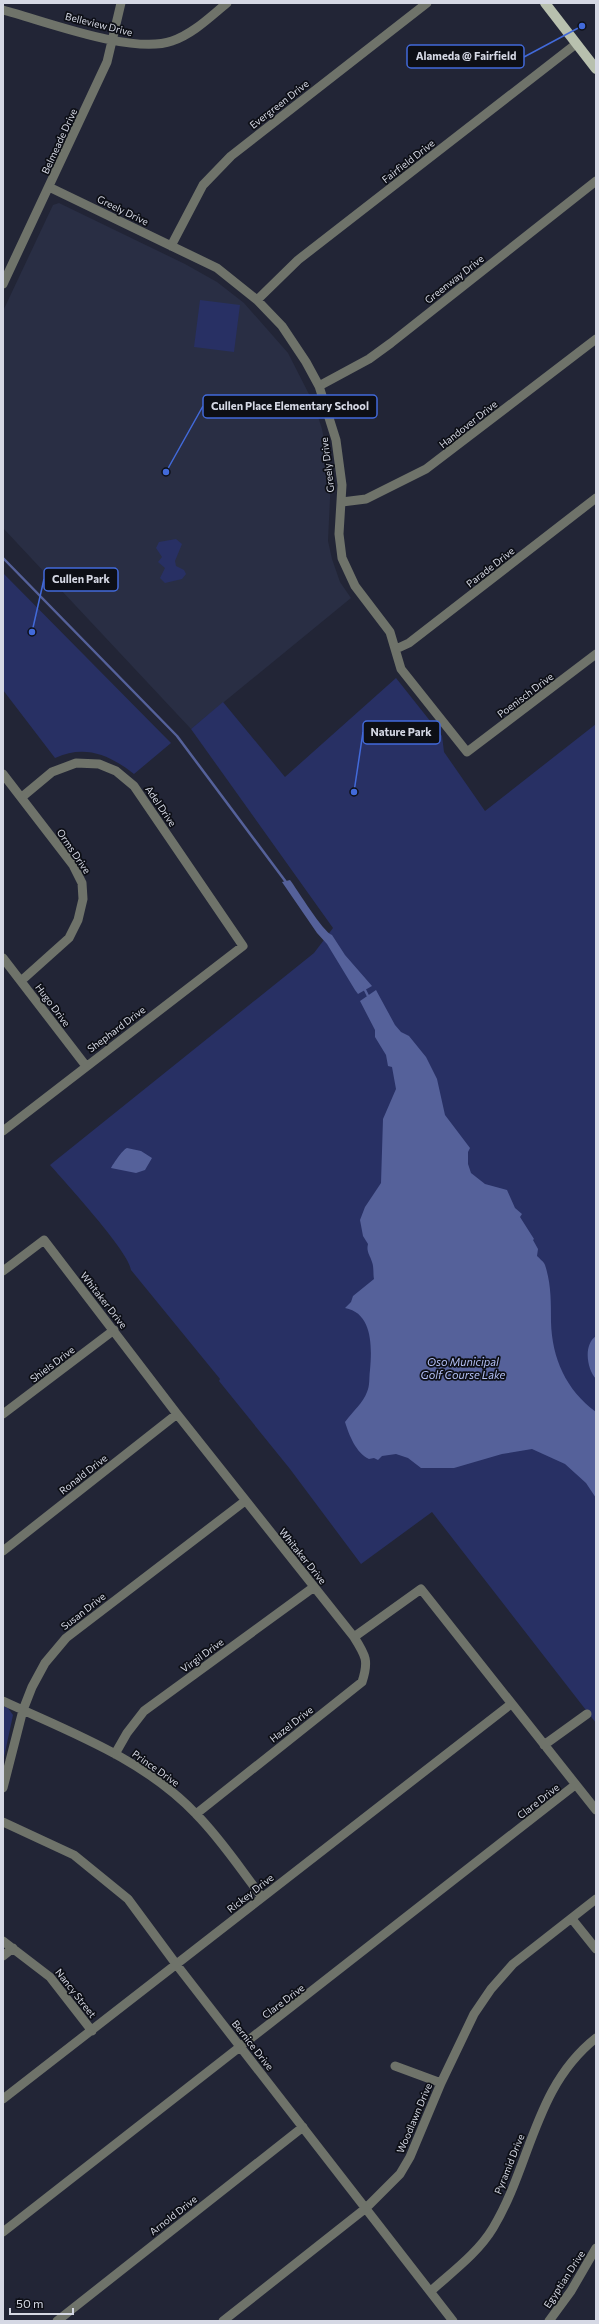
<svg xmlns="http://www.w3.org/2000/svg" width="599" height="2324" viewBox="0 0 599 2324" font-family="Commissioner,sans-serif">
<rect width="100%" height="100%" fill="#222536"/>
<path fill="#292e44" d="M59 203 185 264 217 282 244 303 288 353 314 404 322 429 331 478 328 541 332 559 340 582 351 598 191 729 3 528V311L53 205Z"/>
<path fill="#283064" d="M200 300 240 305 234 352 194 347Z
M176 539 182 544 175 561 176 566 184 570 186 574 182 579 165 583 160 578 165 568 158 562 162 557 156 548 159 542Z
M3 573 171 743 134 774C110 755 85 744 55 758L3 690Z
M396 678 442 736 444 752 485 811 596 724V1723L432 1512 361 1564 290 1469 219 1381 220 1379 131 1270C130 1253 65 1182 50 1165L314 953 333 928 191 729 223 702 285 777Z
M3 1706 8 1708 13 1715 3 1762Z"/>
<path fill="#55619a" d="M290 880C297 889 323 932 332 935L345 955 372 986 358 994 355 990 327 944 317 933 282 882Z
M376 990 395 1025 401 1032 409 1036 426 1057 437 1079 445 1115 470 1148 468 1152V1164L471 1173 485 1184 507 1190 515 1208 522 1214 520 1217 534 1239 533 1240 538 1249 537 1256C539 1258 544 1262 545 1265 551 1283 551 1301 551 1322 552 1358 566 1390 596 1412V1498L586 1483 565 1464 532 1449 502 1454 454 1468H421L408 1458 396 1454 382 1456 378 1460 374 1458 369 1459C356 1453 349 1435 345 1422 353 1411 363 1403 367 1392 370 1386 369 1377 370 1370 372 1348 373 1313 345 1308L351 1302 353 1296 374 1279C373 1274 374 1267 372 1262 370 1255 366 1252 368 1244L363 1236 360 1220 365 1207 381 1183 383 1119 396 1089 392 1067 388 1066 386 1055 375 1037V1030L360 1001Z
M127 1148 141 1151 152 1158 145 1170 136 1173 111 1168C112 1166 122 1150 127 1148Z
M596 1336V1379C587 1369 583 1345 596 1336Z"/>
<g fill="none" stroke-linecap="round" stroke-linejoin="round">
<path stroke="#55619a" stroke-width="2.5" d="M3 558 177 736 286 882
M364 988 369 998"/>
<path stroke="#6f736a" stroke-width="9" d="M3 10C45 21 133 55 172 41 193 34 211 16 227 3
M49 187 217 268 257 300 282 326 306 362 319 386 336 440 342 485 339 534 342 558 355 586 390 632 401 669 467 752 596 654
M171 246 203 185 231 156 427 3
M3 284 107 62 121 3
M257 300 298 260 576 44
M319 386 369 359 391 343 596 181
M342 502 366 499 426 469 596 339
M396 649 409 643 596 498
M3 774 73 865 82 883 83 899 78 920 69 938 21 981
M3 958 86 1066
M3 1131 243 946 134 786 116 771 99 764 76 763 52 772 22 797
M3 1271 44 1240 177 1414 354 1637C366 1656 369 1661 362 1682L196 1814
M3 1414 114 1330
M3 1551 177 1414
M354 1637 421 1589 596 1810
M3 1701C70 1732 144 1759 196 1814 221 1839 241 1870 262 1897
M544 1745 587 1714
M115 1754 127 1733 144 1711 314 1587
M3 1788 23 1710 32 1687 45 1663 66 1638 245 1501
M3 1822 74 1855 128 1899 176 1964 453 2321
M572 1919 596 1949
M3 1941 50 1977 92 2031
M3 1956 13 1948
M395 2066 441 2083
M3 2099 511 1704
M3 2232 575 1785
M431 2291C452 2272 478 2253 493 2228 531 2165 534 2087 596 2038
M57 2321 303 2127
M223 2321 366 2208 400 2174 410 2157 441 2083 474 2014 491 1989 513 1964 596 1899
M549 2321 571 2291 596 2248"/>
<path stroke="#b8c0ae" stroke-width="10" d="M545 3 596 69"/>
</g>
<g text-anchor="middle" stroke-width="3.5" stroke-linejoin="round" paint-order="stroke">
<g font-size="10" fill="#d5d8e4" stroke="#0d0f16">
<text transform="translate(99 24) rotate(14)" y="4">Belleview Drive</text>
<text transform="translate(279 104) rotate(-38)" y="4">Evergreen Drive</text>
<text transform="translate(59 141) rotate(-65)" y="4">Belmeade Drive</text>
<text transform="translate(408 161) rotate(-38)" y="4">Fairfield Drive</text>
<text transform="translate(123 210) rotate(26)" y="4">Greely Drive</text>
<text transform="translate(454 279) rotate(-38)" y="4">Greenway Drive</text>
<text transform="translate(468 424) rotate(-38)" y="4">Handover Drive</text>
<text transform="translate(327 465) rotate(-97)" y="4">Greely Drive</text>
<text transform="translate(490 567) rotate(-38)" y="4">Parade Drive</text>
<text transform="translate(525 695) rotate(-37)" y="4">Poenisch Drive</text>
<text transform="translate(161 806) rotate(56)" y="4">Adel Drive</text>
<text transform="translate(74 851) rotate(56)" y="4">Orms Drive</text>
<text transform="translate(53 1005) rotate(53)" y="4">Hugo Drive</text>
<text transform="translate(116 1029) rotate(-37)" y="4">Shephard Drive</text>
<text transform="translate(104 1300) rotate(52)" y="4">Whitaker Drive</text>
<text transform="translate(52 1364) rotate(-37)" y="4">Shiels Drive</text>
<text transform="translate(83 1474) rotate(-38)" y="4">Ronald Drive</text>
<text transform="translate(303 1556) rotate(51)" y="4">Whitaker Drive</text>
<text transform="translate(83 1611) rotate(-38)" y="4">Susan Drive</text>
<text transform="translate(202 1655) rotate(-36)" y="4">Virgil Drive</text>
<text transform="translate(291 1724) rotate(-38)" y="4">Hazel Drive</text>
<text transform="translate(156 1768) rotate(35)" y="4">Prince Drive</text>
<text transform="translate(538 1801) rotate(-38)" y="4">Clare Drive</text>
<text transform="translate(250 1893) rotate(-38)" y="4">Rickey Drive</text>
<text transform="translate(76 1993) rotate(52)" y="4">Nancy Street</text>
<text transform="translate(283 2001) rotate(-37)" y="4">Clare Drive</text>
<text transform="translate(253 2045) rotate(52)" y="4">Bernice Drive</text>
<text transform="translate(414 2118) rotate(-67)" y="4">Woodlawn Drive</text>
<text transform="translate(509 2164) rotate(-68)" y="4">Pyramid Drive</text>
<text transform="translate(173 2215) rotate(-38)" y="4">Arnold Drive</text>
<text transform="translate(564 2279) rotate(-57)" y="4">Egyptian Drive</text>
</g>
<g font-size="11" font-style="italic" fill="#b4c0f4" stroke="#0d0f16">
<text x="463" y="1366">Oso Municipal<tspan x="463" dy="13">Golf Course Lake</tspan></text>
</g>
</g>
<path fill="none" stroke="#426ada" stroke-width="1.5" d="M582 26L524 57M166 472L203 406M32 632L44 579M354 792L363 732"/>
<g fill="#426ada" stroke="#0d0f16" stroke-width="1.5">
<circle cx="582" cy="26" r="4"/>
<circle cx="166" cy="472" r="4"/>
<circle cx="32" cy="632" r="4"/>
<circle cx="354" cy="792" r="4"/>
</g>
<g fill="#0d0f16" stroke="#426ada" stroke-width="1.5">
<rect x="407" y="45" width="117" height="23" rx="4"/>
<rect x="203" y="395" width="174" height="23" rx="4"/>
<rect x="44" y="568" width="74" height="23" rx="4"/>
<rect x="363" y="721" width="77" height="23" rx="4"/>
</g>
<g font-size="11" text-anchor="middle" font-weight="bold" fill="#d5d8e4">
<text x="466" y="60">Alameda @ Fairfield</text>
<text x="290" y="410">Cullen Place Elementary School</text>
<text x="81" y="583">Cullen Park</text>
<text x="401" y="736">Nature Park</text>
</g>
<rect width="599" height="2324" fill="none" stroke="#d5d8e4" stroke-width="8"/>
<path d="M10 2308v6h63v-6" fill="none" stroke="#d5d8e4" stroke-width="2"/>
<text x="16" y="2308" font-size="12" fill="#d5d8e4" stroke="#0d0f16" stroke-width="3" paint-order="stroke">50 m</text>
</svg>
